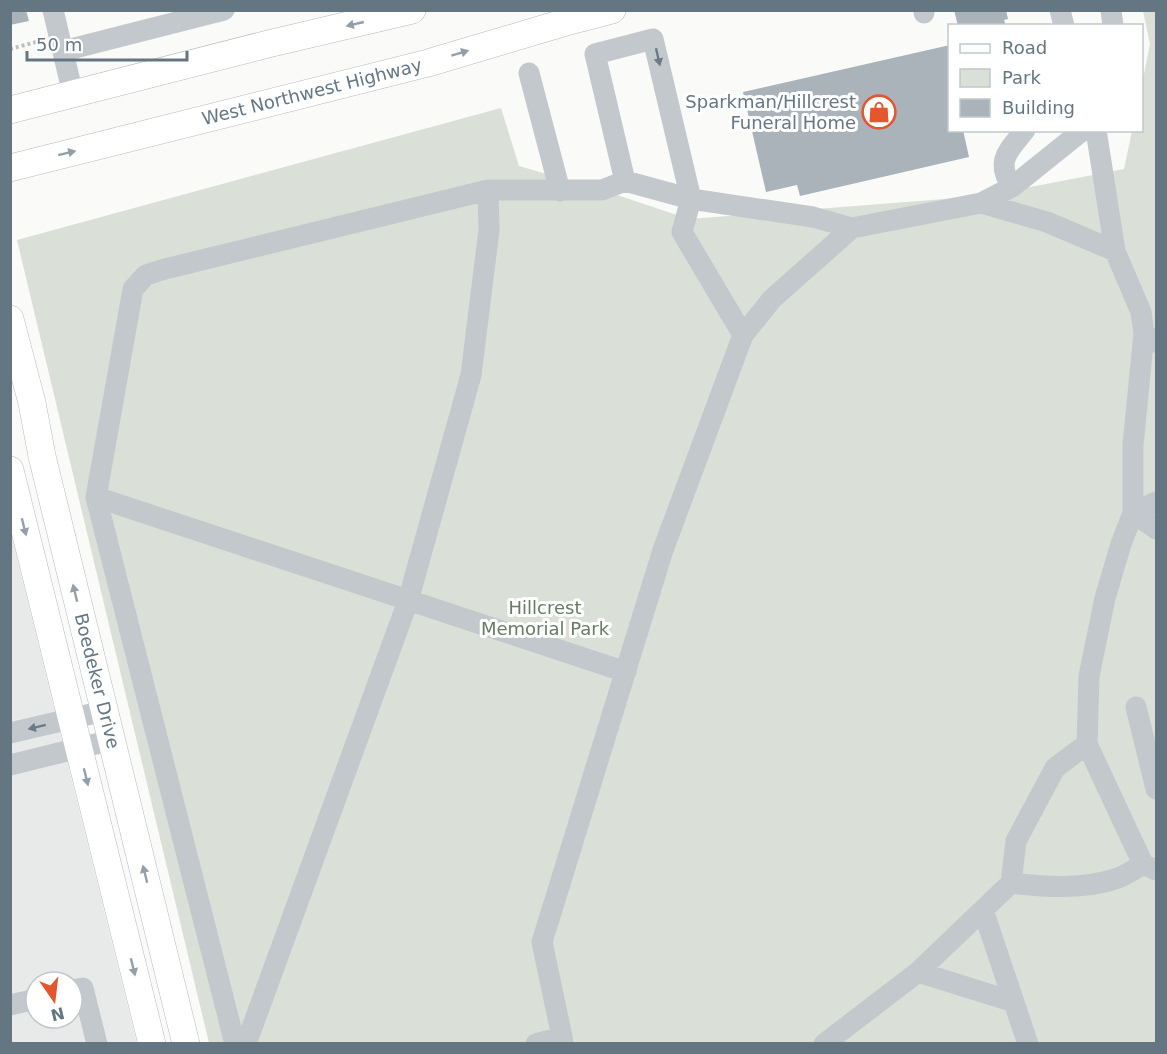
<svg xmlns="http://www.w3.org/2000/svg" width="1167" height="1054" viewBox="0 0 1167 1054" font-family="'DejaVu Sans',sans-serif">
<rect width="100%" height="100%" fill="#fafaf8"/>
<path fill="#e8e9e9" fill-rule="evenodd" d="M10 530 135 1036 137 1043H11ZM36 982H72V1018H36Z"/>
<path fill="#dadfd7" d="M1143 11H1156V1043H209L17 240 501 108 519 166 602 190 689 219 983 196 1124 169 1132 131 1142 130V84L1150 44Z"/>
<path fill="#aab3b9" d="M10 10H26L29 21 10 25Z
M954 10H1006L1008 19 1004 20 1006 26H958Z
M950 45V130H963L969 157 800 196 797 185 766 192 743 92Z"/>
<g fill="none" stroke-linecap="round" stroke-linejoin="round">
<defs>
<path id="major" d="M10 110 268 44 412 10
M10 168 428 63 566 22 612 10
M10 319 32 403 42 456 186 1044
M10 470 152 1044"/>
</defs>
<use href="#major" stroke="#b5babe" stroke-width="28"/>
<path stroke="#bbbfc2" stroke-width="4" stroke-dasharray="3 3" stroke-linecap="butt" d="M10 49 40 41"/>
<path stroke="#c3c8cc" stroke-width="21" d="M53 10 73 94
M924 10V13
M1060 10 1064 26
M1111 10 1113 26
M63 51 224 10
M529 73 560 191
M1096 130 1115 251 1141 312 1144 333 1156 342
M625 181 595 54 653 39 691 199 682 232 743 335
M1012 187C995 161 1008 151 1025 130
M981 203 1012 187 1083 130
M1144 333 1133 445V513L1121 544 1105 598 1089 676 1087 744 1143 864 1156 870
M96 497 626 672
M1133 513 1156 529
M1133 513 1156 502
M1136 707 1156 789
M10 733 104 711
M10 765 112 740
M1011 883C1045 887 1084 890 1118 878 1126 875 1135 869 1143 864
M983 910 1028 1044
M918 972 1014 1002
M72 990 83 988 97 1044
M10 1005 36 999
M562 1037 542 942 663 550 743 335 772 299 852 228 981 203 1047 222 1115 251
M235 1044 96 497 133 289 146 275 165 269 488 190H602L625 181 691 199 813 217 852 228
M246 1044 408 601 471 375 489 230 488 190
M536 1044 562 1037 563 1044
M824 1044 918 972 1011 883 1016 841 1055 768 1087 744"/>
<use href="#major" stroke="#fff" stroke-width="27"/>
</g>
<defs><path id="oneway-solid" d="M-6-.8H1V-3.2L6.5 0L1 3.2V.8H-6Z" transform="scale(1.5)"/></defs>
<g fill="#939fa8">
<use href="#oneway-solid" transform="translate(355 24) rotate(167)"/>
<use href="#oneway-solid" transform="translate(460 53) rotate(-17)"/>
<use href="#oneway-solid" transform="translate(67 153) rotate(-14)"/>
<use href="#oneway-solid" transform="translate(24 527) rotate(76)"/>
<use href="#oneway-solid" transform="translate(75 593) rotate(-104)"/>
<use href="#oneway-solid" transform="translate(86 777) rotate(76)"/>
<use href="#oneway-solid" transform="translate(145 874) rotate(-104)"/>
<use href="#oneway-solid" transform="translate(133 967) rotate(76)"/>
</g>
<g fill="#6a7a87">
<use href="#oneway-solid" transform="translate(658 57) rotate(77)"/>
<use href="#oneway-solid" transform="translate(37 727) rotate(166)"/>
</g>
<defs>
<symbol id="shop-ring" viewBox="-11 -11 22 22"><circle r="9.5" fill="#fff" stroke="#e4572e" stroke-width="1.5"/><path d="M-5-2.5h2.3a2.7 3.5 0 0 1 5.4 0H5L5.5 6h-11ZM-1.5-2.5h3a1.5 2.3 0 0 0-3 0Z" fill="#e4572e"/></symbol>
</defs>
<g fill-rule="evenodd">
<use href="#shop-ring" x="860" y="93" width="38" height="38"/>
</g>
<g text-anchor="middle" stroke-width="6" stroke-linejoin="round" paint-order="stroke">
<g font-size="18" fill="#657683" stroke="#fff">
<text transform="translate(312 92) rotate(-14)" y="6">West Northwest Highway</text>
<text transform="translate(97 681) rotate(76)" y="6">Boedeker Drive</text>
</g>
<g font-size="18" fill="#657683" stroke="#fff" text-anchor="end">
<text x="856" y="108">Sparkman/Hillcrest<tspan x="856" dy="21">Funeral Home</tspan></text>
</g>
<g font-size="18" fill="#687a64" stroke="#fff">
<text x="545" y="614">Hillcrest<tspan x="545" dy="21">Memorial Park</tspan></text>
</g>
</g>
<rect width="1167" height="1054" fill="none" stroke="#657683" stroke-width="24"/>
<rect x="948" y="24" width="195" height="108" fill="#ffffff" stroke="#c1c8cd" stroke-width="1.5"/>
<rect x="960" y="44" width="30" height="9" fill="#ffffff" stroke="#c1c8cd" stroke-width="1.5"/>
<text x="1002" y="54" font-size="18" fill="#657683">Road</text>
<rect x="960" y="69" width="30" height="18" fill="#dadfd7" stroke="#c1c8cd" stroke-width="1.5"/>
<text x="1002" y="84" font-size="18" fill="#657683">Park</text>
<rect x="960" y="99" width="30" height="18" fill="#aab3b9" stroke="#c1c8cd" stroke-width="1.5"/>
<text x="1002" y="114" font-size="18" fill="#657683">Building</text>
<g transform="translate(54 1000) rotate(166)"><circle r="28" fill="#ffffff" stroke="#c1c8cd" stroke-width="1.5"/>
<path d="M0-4.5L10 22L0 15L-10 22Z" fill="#e4572e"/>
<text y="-9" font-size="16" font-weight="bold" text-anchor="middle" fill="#657683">N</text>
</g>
<path d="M27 51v9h160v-9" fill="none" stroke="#657683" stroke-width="3"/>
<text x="36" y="51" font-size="18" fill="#657683" stroke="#ffffff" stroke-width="4.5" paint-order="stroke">50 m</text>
</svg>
